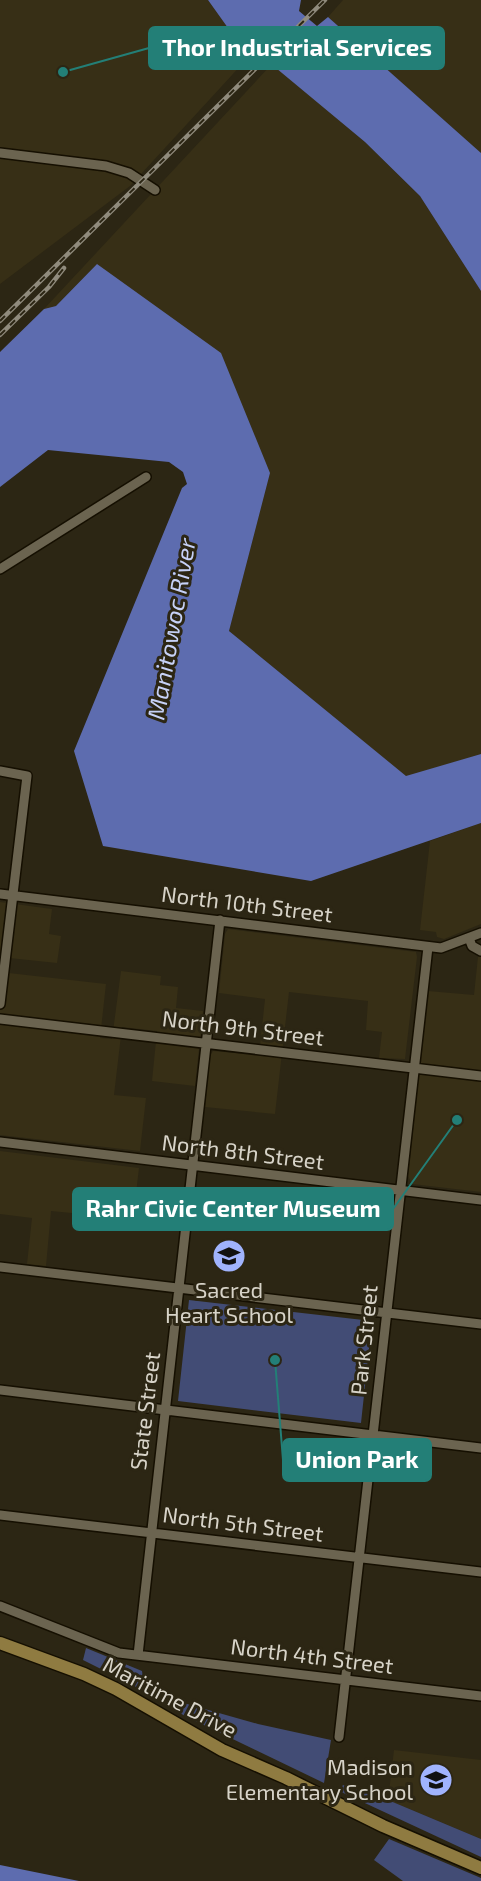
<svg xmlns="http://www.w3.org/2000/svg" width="481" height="1881" viewBox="0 0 481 1881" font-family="'Exo 2',sans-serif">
<rect width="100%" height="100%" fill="#2c2614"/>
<path fill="#372f16" d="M0 0H208L228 28 255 50 130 186 0 284Z
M343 0H481V153L328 17Z
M272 64 365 142 420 196 481 291V754L406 777 229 631 270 473 97 264 56 306 44 309Z
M481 823V924L444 939 437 937 436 932 420 930 430 841Z
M0 902 52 909 49 934 61 936 57 963 0 957Z
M228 929 416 952 417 957 405 1059 379 1058 382 1032 366 1030 368 1001 289 992 275 1114 205 1107 210 1056 213 1051 259 1055 265 999 219 993 225 934Z
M478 957H481V1192L412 1184 408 1176 428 991 474 995Z
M121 971 161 976 160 985 178 987 176 1008 203 1011 195 1086 152 1081 157 1031 122 1027 114 1095 146 1098 140 1151 0 1135V972L106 984 100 1038 112 1039Z
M0 1151 139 1168 133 1219 51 1211 46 1266 27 1264 32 1218 0 1214Z
M394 1750 481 1760V1839L388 1800Z"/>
<path fill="#424c75" d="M189 1300 372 1321 361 1423 178 1401Z
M86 1648 142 1671 143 1679 173 1700 258 1724 331 1740 324 1783 185 1716 131 1684 83 1660Z
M343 1785 388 1800 481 1839V1857L339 1791Z
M389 1839 481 1878V1881H403L374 1860Z"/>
<path fill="#5d6caf" d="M208 0H301L299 11 317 26 328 17 481 153V291L420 196 365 142 228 28Z
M97 264 221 353 270 473 229 631 406 776 481 754V823L311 881 103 846 74 751 182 488 187 484 183 472 169 462 48 450 0 487V352L44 309 56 306Z
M0 1865 79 1881H0Z"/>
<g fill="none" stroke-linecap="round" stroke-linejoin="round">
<defs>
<path id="minor" d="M0 153 106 166 129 173 155 190
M0 569 146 477
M0 771 27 776 0 1004
M0 894 441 948 481 933
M469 938 472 946 481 951
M0 1019 481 1076
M0 1142 481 1200
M0 1267 481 1324
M0 1390 481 1448
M0 1515 481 1572
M0 1606 119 1653 481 1696
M138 1655 220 920
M339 1737 428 947"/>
<path id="major" d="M0 1643 84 1674 116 1689 222 1750 286 1778 383 1826 481 1868"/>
</defs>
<use href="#minor" stroke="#150f01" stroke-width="12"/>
<use href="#major" stroke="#150f01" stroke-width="15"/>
<use href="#minor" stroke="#6b6450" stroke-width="9"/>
<use href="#major" stroke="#8f7b41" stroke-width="12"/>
<defs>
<path id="rail" d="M0 321 325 0
M0 335 49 287 64 268"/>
</defs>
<use href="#rail" stroke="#908b7d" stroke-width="4.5"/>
<use href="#rail" stroke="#2c2614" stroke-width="2" stroke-dasharray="7" stroke-linecap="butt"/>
</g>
<defs>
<symbol id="school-disc" viewBox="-11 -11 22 22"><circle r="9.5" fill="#a0b3fd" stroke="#2c2614"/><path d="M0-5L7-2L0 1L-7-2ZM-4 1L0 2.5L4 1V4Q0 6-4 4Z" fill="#111"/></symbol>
</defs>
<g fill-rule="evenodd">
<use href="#school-disc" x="210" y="1237" width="38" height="38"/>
<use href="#school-disc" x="417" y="1761" width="38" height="38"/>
</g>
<g text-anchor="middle" stroke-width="6" stroke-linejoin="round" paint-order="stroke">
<g font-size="22" fill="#d7d3c8" stroke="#2c2614">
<text transform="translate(247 904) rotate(7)" y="8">North 10th Street</text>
<text transform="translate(243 1028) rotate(7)" y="8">North 9th Street</text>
<text transform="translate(243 1152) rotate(7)" y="8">North 8th Street</text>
<text transform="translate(364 1340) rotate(-84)" y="8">Park Street</text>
<text transform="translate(145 1411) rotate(-83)" y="8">State Street</text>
<text transform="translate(243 1524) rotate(7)" y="8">North 5th Street</text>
<text transform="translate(312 1656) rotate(7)" y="8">North 4th Street</text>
<text transform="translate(170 1697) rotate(28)" y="8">Maritime Drive</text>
</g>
<g font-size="22" fill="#d7d3c8" stroke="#2c2614">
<text x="229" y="1298">Sacred<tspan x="229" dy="25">Heart School</tspan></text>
<text x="413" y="1775" text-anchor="end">Madison<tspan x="413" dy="25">Elementary School</tspan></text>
</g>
<g font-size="24" font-style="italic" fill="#c6d1f7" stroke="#2c2614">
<text transform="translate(172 629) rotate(-80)" y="8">Manitowoc River</text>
</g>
</g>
<path fill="none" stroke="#237f77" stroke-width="2" d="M63 72L149 48M457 1120L393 1209M275 1360L283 1460"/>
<g fill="#237f77" stroke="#2c2614" stroke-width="2">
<circle cx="63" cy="72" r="6"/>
<circle cx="457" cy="1120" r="6"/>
<circle cx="275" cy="1360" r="6"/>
</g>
<g fill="#237f77" stroke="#237f77" stroke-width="2">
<rect x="149" y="27" width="295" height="42" rx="6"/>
<rect x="73" y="1188" width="320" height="42" rx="6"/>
<rect x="283" y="1439" width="148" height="42" rx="6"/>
</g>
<g font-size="24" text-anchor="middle" font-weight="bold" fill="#fff">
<text x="297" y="56">Thor Industrial Services</text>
<text x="233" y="1217">Rahr Civic Center Museum</text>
<text x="357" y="1468">Union Park</text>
</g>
</svg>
